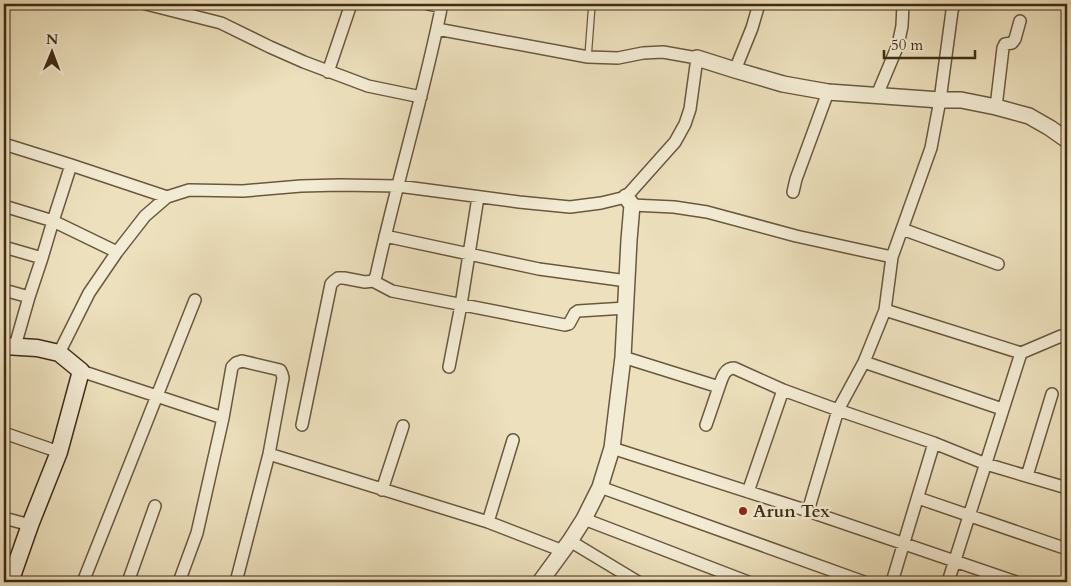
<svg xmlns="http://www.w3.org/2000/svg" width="1071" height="586" viewBox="0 0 1071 586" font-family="Cardo,serif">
<rect width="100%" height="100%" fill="#ede1bd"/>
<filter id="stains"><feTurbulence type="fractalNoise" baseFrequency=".004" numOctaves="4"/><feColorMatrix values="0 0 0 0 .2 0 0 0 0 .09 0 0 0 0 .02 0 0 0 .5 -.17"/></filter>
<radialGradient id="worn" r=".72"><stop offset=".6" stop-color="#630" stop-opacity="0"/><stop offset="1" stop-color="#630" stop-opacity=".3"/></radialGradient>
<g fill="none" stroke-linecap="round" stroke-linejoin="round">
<defs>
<path id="service" d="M588 57 592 4"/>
<path id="minor" d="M146 4 221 23 270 47 304 62 368 86 421 97
M428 4 442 7
M735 70 752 28 759 4
M328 72 351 4
M877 95 898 45 902 26 903 4
M996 107 1003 48 1005 44 1012 43 1015 39 1020 21
M4 144 71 165 167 197
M71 165 53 221 117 252
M793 192 796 179 828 92
M632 205 674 207 707 212 796 236 892 257
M4 206 53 221 42 258 29 297 15 346
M902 229 998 264
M385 236 539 269 627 281
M4 247 42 258
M373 281 392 291 565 325 569 324 575 313 578 311 626 308
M4 290 29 297
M885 310 892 257 931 148 940 100 952 11 954 4
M59 353 89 293 117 252 145 216 167 197 189 190 243 191 301 186 340 185 398 186 519 202 570 207 601 203 626 197 675 142 685 124 690 109 697 58 663 52 643 53 618 58 588 57 437 29
M623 357 719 387C722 379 724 368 734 368L783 390 838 410 808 511
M864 362 1002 409
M449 367 461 305 478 197
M81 371 223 418
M302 425 331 284 334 281 338 278H344L365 282 373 281 376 276C396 184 424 95 442 4
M706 425 719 387
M4 433 59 452
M934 443 838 410 864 362 885 310 1021 353
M612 448 808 511 1016 582
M269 454 488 522 563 551
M1027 476 1052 394
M600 487 864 582
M382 490 403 426
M748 492 783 390
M918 498 1067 549
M4 518 30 525
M584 519 748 582
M488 522 513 440
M570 541 638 582
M83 582 195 300
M128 582 155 506
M179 582 197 533 223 418 232 367 236 363 242 361 280 370 282 374 283 378 269 454 236 582
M892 582 934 443 986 464 1067 488
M948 582 1021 353 1061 336H1067"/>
<path id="tertiary" d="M697 58 735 70 783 84 828 92 940 100H961L996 107 1029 116 1050 128 1067 140
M540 582 570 541 584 519 600 487 612 448 623 357 629 240 632 205 626 197"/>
<path id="secondary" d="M4 346 37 348 59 353 81 371 59 452 30 525 10 582"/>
</defs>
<use href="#service" stroke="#6a583e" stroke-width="8"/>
<use href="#minor" stroke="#6a583e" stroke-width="14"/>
<use href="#tertiary" stroke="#6a583e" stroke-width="18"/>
<use href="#secondary" stroke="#3f2b14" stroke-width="19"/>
<use href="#service" stroke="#f3ecd4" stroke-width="5.5"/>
<use href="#minor" stroke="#f3ecd4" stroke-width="11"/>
<use href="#tertiary" stroke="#f3ecd4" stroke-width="15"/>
<use href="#secondary" stroke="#f3ecd4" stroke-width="16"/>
</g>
<circle fill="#8f2418" stroke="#f3ecd4" stroke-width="2" cx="743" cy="511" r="5"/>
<g text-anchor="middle" stroke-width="5" stroke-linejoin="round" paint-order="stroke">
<g font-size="18" font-weight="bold" fill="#3f2b14" stroke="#f3ecd4" text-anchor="start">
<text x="753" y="517">Arun Tex</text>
</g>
</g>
<rect width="1071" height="586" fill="none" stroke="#ede1bd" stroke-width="20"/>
<rect x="5" y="5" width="1061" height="576" fill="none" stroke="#3f2b14" stroke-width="2.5"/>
<rect x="10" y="10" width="1051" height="566" fill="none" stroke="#3f2b14"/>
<g transform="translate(52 52) rotate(1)" stroke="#f3ecd4" stroke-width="4" paint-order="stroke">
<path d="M0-4L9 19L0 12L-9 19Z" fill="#3f2b14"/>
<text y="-8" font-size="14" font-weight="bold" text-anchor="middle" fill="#3f2b14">N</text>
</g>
<path d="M884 50v8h91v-8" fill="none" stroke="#3f2b14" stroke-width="2.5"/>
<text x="891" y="50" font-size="15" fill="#3f2b14" stroke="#f3ecd4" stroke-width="4" paint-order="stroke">50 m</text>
<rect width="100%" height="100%" filter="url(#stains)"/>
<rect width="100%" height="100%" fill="url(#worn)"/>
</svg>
